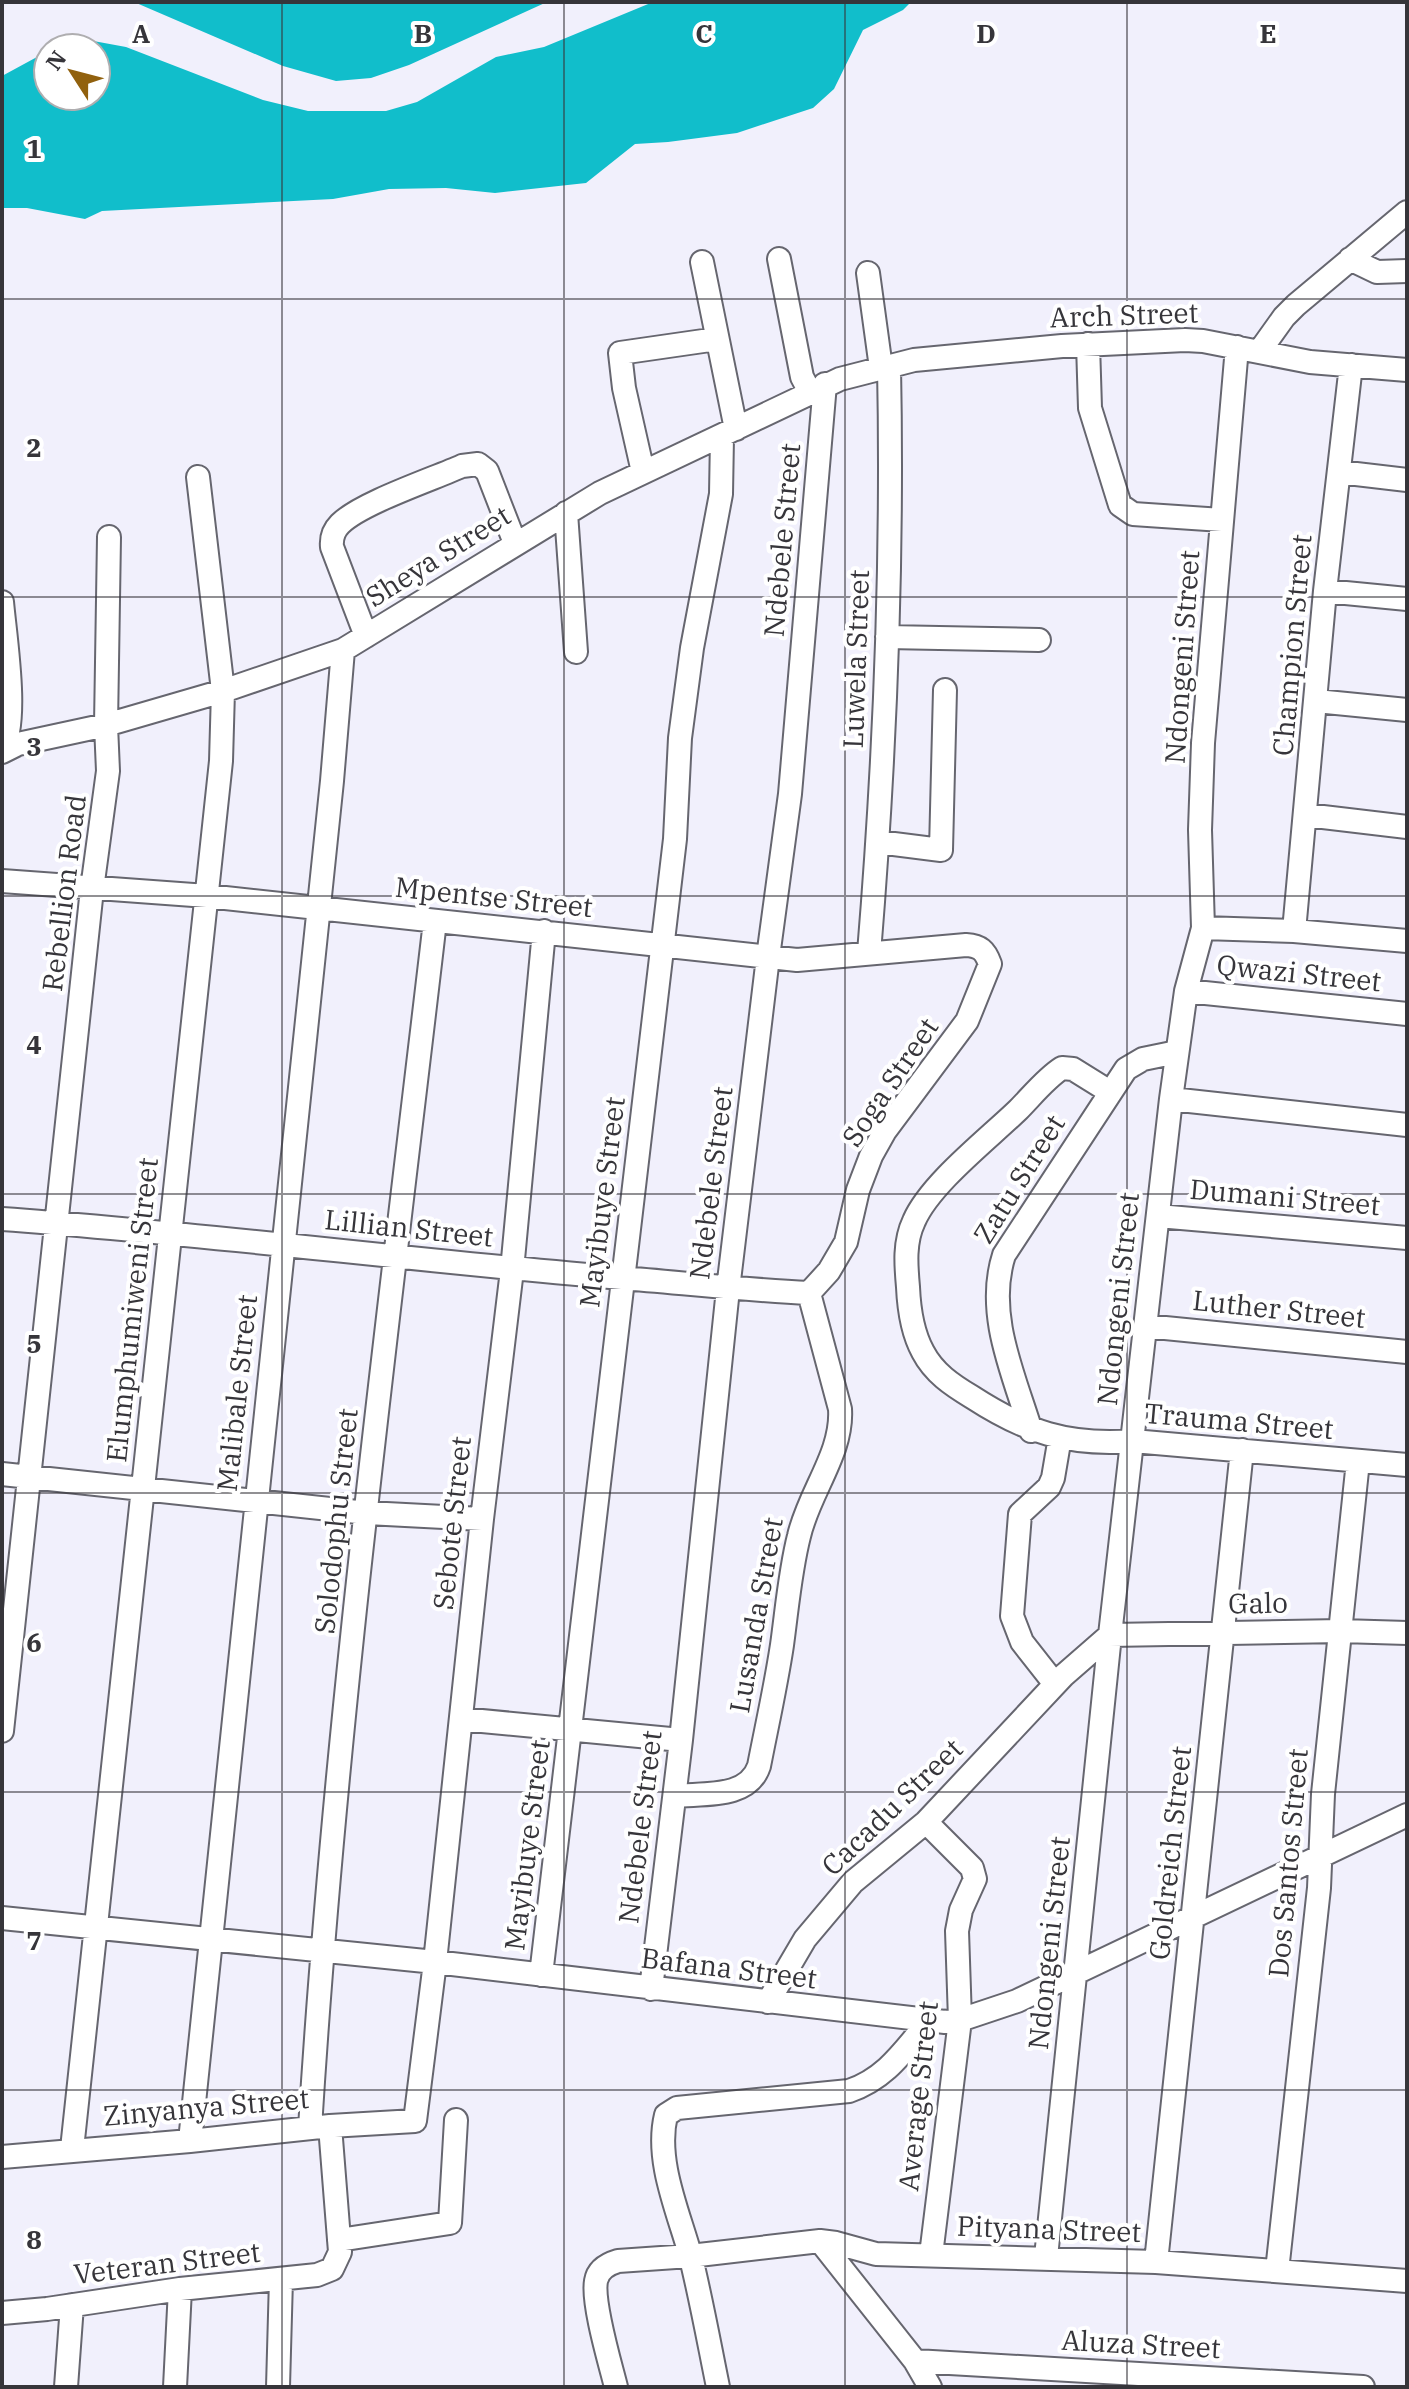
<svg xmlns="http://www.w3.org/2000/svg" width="1409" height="2389" viewBox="0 0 1409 2389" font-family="'IBM Plex Serif',serif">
<rect width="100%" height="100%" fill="#f1f0fc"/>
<path fill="#11becb" d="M134 2H547L409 65 371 78 336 81 283 66Z
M653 2H911L903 10 863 30 834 89 813 108 737 133 668 142 635 144 586 183 495 193 446 188 389 189 333 199 102 211 85 219 27 208H2V76L48 51V96H96V48H54L57 47 88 40 126 47 263 100 308 111H386L417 102 496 57 544 47Z"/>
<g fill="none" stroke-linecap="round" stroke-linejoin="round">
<defs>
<path id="minor" d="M779 259 802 377 810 392
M1350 259 1377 272 1407 271
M702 262 736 429
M868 273 881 368
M1088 344 1090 408 1120 505 1133 514 1222 520
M1259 352 1284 317 1296 305 1407 212
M643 472 624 388 620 353 717 339
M1339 472 1407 480
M566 513 576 652
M1325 591 1407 599
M2 602C5 636 19 723 2 749
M366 636 332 547C331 537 334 530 340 524 361 503 433 479 462 466L478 464 487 471 515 543
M887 637 1039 640
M1316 701 1407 710
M2 752 18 744 106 725 223 691 343 650 600 493 840 379 914 360 1062 346 1185 340 1203 341 1310 362 1407 370
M1306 815 1407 827
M878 842 941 850 945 690
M2 881 207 896 797 960 966 945C980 946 985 950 990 964L967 1021 885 1131 871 1156 858 1190 846 1242 829 1271 809 1293
M1203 928 1294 931 1407 941
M1294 931 1325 591 1351 365
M869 953C885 758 893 562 889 366
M1186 991 1407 1014
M1110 1092 1073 1069 1062 1068C1046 1078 1032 1096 1018 1110 988 1139 930 1184 914 1221 904 1242 906 1265 908 1287 909 1310 912 1332 923 1352 934 1373 952 1385 972 1397 1026 1432 1068 1446 1133 1441L1407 1465
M1171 1099 1407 1125
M1158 1216 1407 1238
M2 1219C209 1234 415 1261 622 1278 684 1283 746 1290 809 1293
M1145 1326 1407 1352
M1031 1431C1014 1375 985 1314 1004 1255L1126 1069 1143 1059 1177 1052
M2 1474 367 1513 482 1519
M1055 1684 1022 1642 1012 1616 1020 1514 1049 1487 1053 1478 1060 1437
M461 1719 681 1740
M2 1731 92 889 108 771 106 725 109 537
M675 1796C704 1793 748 1799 759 1766 767 1725 776 1685 782 1645 787 1609 790 1571 799 1536 809 1492 843 1453 840 1409L809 1293
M926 1822 972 1868 975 1879 961 1910 957 1931 960 2020 931 2255
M2 1918 435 1962 945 2022 960 2020 1017 2001 1407 1815
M541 1975 675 839 680 738 692 648 721 494 722 437
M651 1989 681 1740 728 1289 768 957 790 794 825 384
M768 2002 805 1939 853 1882 926 1822 1063 1676 1110 1635 1341 1631 1407 1633
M310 2128C335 1724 388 1323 435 921
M190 2141 332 781 343 650
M72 2149 221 761 223 691 198 477
M2 2157 190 2141 330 2126 415 2121 435 1962 482 1519 512 1270 544 931
M339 2240 450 2223 456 2120
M820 2241 915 2361 930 2387
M1046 2257 1110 1635 1171 1099 1186 991 1203 928 1200 830 1203 743 1237 347
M1156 2262 1242 1450
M1277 2271 1319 1888 1323 1794 1358 1461
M2 2313 47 2309 180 2289 317 2275 332 2269 340 2252 330 2126
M915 2361 1363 2387
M66 2387 72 2305
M175 2387 180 2289
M278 2387 281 2279
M616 2387C610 2363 592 2303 596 2281 598 2269 608 2264 618 2261L690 2256 820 2241 836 2243 876 2254 1156 2262 1407 2281
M718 2387C709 2343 701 2298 690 2254 678 2211 655 2160 666 2115L677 2108 849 2091C887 2078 904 2050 929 2021"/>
</defs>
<use href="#minor" stroke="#66666f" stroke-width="26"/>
<use href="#minor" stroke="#fff" stroke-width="22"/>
</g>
<path fill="none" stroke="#36353a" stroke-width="2" stroke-opacity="0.55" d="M282 2V2387M564 2V2387M845 2V2387M1127 2V2387M2 299H1407M2 597H1407M2 896H1407M2 1194H1407M2 1493H1407M2 1792H1407M2 2090H1407"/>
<g text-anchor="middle" stroke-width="8" stroke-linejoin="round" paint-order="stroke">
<g font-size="28" fill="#36353a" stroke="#fff">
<text transform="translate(1124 315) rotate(-2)" y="10">Arch Street</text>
<text transform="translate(782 540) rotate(-85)" y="10">Ndebele Street</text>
<text transform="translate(438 556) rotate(-32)" y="10">Sheya Street</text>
<text transform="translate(1292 645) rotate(-85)" y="10">Champion Street</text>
<text transform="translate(1182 657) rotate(-86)" y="10">Ndongeni Street</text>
<text transform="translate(856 659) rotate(-88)" y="10">Luwela Street</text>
<text transform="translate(64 893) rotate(-83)" y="10">Rebellion Road</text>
<text transform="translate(494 897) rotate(6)" y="10">Mpentse Street</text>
<text transform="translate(1299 973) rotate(6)" y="10">Qwazi Street</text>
<text transform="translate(890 1082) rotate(-56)" y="10">Soga Street</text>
<text transform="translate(1019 1179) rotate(-58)" y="10">Zatu Street</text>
<text transform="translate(711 1183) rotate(-83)" y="10">Ndebele Street</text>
<text transform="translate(1285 1197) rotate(5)" y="10">Dumani Street</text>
<text transform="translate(602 1202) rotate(-83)" y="10">Mayibuye Street</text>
<text transform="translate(409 1228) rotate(6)" y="10">Lillian Street</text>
<text transform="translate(1118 1299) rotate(-84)" y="10">Ndongeni Street</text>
<text transform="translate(1279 1309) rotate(6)" y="10">Luther Street</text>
<text transform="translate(132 1310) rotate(-84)" y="10">Elumphumiweni Street</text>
<text transform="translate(237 1393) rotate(-84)" y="10">Malibale Street</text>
<text transform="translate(1239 1421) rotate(5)" y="10">Trauma Street</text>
<text transform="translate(336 1521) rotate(-84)" y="10">Solodophu Street</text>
<text transform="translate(452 1523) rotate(-84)" y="10">Sebote Street</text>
<text transform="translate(1258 1603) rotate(-1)" y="10">Galo</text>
<text transform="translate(756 1615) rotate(-80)" y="10">Lusanda Street</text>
<text transform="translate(892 1807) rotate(-44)" y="10">Cacadu Street</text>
<text transform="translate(640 1827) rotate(-83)" y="10">Ndebele Street</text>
<text transform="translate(527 1845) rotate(-83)" y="10">Mayibuye Street</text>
<text transform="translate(1170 1853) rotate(-84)" y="10">Goldreich Street</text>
<text transform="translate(1288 1863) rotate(-85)" y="10">Dos Santos Street</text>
<text transform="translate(1049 1943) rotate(-84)" y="10">Ndongeni Street</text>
<text transform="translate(729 1968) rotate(7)" y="10">Bafana Street</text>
<text transform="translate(918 2096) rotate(-84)" y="10">Average Street</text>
<text transform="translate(206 2107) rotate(-5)" y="10">Zinyanya Street</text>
<text transform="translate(1049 2229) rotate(2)" y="10">Pityana Street</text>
<text transform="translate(167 2263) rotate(-7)" y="10">Veteran Street</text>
<text transform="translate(1141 2344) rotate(3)" y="10">Aluza Street</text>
</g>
</g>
<g font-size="26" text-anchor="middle" font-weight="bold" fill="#36353a" stroke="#fff" stroke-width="8" stroke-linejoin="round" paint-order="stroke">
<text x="141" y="43">A</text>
<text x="423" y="43">B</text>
<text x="704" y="43">C</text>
<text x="986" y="43">D</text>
<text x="1268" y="43">E</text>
<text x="34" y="158">1</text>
<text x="34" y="457">2</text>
<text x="34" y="756">3</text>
<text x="34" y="1054">4</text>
<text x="34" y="1353">5</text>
<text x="34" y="1652">6</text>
<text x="34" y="1950">7</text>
<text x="34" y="2249">8</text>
</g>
<rect width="1409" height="2389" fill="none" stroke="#36353a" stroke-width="8"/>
<g transform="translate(72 72) rotate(306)"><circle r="38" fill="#ffffff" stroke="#afaeb0" stroke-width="2"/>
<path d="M0-6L14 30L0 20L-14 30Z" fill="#91610e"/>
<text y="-12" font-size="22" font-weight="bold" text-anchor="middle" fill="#36353a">N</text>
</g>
</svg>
